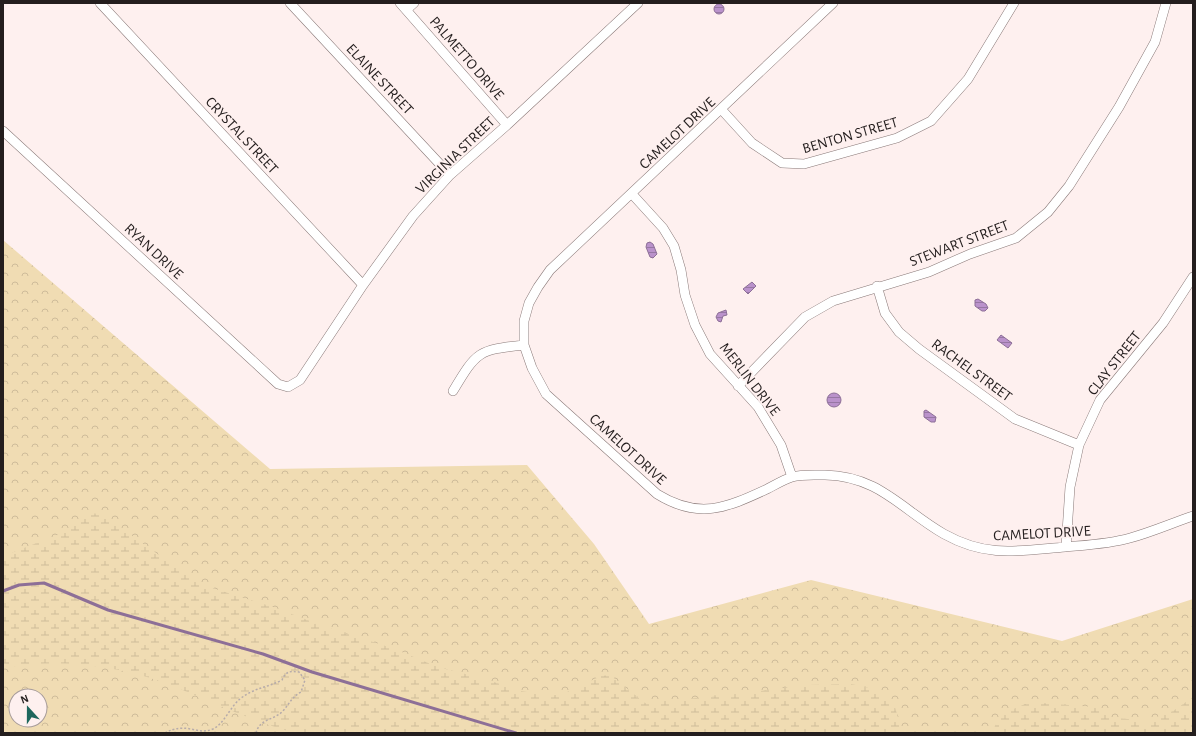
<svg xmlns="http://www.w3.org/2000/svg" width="1196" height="736" viewBox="0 0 1196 736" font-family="'Alegreya Sans',sans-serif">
<defs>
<pattern id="forest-crowns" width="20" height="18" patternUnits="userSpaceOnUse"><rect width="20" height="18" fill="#f0dcb3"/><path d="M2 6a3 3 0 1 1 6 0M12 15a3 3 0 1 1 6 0" fill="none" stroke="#cebc9a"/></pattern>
<pattern id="wetland-marsh" width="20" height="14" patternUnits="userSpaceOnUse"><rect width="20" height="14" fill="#f0dcb3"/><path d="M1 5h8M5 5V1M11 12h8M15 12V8" fill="none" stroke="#cebc9a"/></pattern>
<pattern id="water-rules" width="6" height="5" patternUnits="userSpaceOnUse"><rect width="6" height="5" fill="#ba92cb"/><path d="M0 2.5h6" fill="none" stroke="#9777a4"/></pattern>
</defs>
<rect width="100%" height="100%" fill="#fef0ef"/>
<path fill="url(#forest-crowns)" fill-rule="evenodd" d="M3 240 270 469 527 465 594 544 649 624 811 580 1062 641 1193 599V733H3ZM16 696H40V720H16Z"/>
<path fill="url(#wetland-marsh)" d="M88 513 102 514 163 558 209 587 273 607 326 627 392 648 438 667 485 679 521 691 552 696 567 692 601 676 610 675 645 703 745 693 805 685 851 684 875 689 894 703 902 733H295C252 721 214 703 173 686 120 665 59 658 3 668V556L68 531Z
M1193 697V733H991L1002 714 1025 704 1043 703 1094 707 1109 717 1146 721 1173 711Z"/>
<path fill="url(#water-rules)" stroke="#8d6f97" d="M714 9a5 5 0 1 1 10 0a5 5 0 1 1-10 0Z
M650 242 653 244 657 254 653 258 650 257 646 247 647 243Z
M752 282 756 286 748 294 743 289Z
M978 299 986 304 988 308 985 311H982L975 306V300Z
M726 310 727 315 723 316 721 322 718 321 716 317 718 313Z
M1001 335 1012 343 1008 348 997 340Z
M827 400a7 7 0 1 1 14 0a7 7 0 1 1-14 0Z
M926 410 936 417 935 422H931L924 417V411Z"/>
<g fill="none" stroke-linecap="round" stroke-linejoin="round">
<path stroke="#8d6f97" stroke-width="3" d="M3 591 19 585 44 583 108 610 263 654 312 672 516 733"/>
<defs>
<path id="minor" d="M100 3 363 285
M290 3 450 175
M400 3 507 125
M833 3 550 270 538 287 529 303 524 321V345L532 368 546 394 657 494C699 520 726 508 767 489 775 485 783 480 792 477 802 474 814 475 825 475 879 476 902 510 944 534 987 558 1018 551 1065 547 1087 545 1109 544 1130 538 1152 532 1172 523 1193 516
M406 10 414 3
M721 109 752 143 782 163 804 164 897 138 931 121 968 79 1014 3
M3 131 278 384 288 387 300 380 363 285 413 216 450 175 507 125 638 3
M632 194 663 228 674 246 681 270 685 295 695 325 710 354 758 407 781 445 792 477
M877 286 885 313 899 332 919 349 1015 419 1079 445
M738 386 805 317 833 301 929 272 970 254 1016 238 1048 212 1069 186 1119 107 1155 42 1166 3
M453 391C477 351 478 350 524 345
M1066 547 1070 487 1079 445 1100 400 1163 323 1193 277"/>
</defs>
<use href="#minor" stroke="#897978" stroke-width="10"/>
<path stroke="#b6abaa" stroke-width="1.5" stroke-dasharray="2 2" stroke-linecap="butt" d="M165 733C187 721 197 736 213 729 224 724 230 707 240 699 255 687 267 688 282 680 286 671 290 671 299 672L305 680 301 692C292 697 289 704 283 711 273 721 260 718 256 733"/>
<use href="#minor" stroke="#fff" stroke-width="9"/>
</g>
<g text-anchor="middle" stroke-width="3.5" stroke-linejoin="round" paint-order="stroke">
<g font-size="15" fill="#241e1e" stroke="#fef0ef">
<text transform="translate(467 58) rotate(49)" y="5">PALMETTO DRIVE</text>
<text transform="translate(380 79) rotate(47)" y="5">ELAINE STREET</text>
<text transform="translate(677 133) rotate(-43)" y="5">CAMELOT DRIVE</text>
<text transform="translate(242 135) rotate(47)" y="5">CRYSTAL STREET</text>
<text transform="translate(850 135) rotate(-16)" y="5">BENTON STREET</text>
<text transform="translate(455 155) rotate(-44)" y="5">VIRGINIA STREET</text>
<text transform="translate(959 243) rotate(-21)" y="5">STEWART STREET</text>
<text transform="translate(154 251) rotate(43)" y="5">RYAN DRIVE</text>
<text transform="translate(1114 363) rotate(-52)" y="5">CLAY STREET</text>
<text transform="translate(972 370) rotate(36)" y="5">RACHEL STREET</text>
<text transform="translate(750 379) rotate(52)" y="5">MERLIN DRIVE</text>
<text transform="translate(628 449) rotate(42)" y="5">CAMELOT DRIVE</text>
<text transform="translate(1042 533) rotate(-3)" y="5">CAMELOT DRIVE</text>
</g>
</g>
<rect width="1196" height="736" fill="none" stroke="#241e1e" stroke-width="8"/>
<g transform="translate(28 708) rotate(339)"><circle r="19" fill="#fef0ef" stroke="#a79c9b"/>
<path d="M0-3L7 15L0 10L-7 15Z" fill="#1e675d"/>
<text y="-6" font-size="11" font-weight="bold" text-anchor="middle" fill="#241e1e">N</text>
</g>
</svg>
